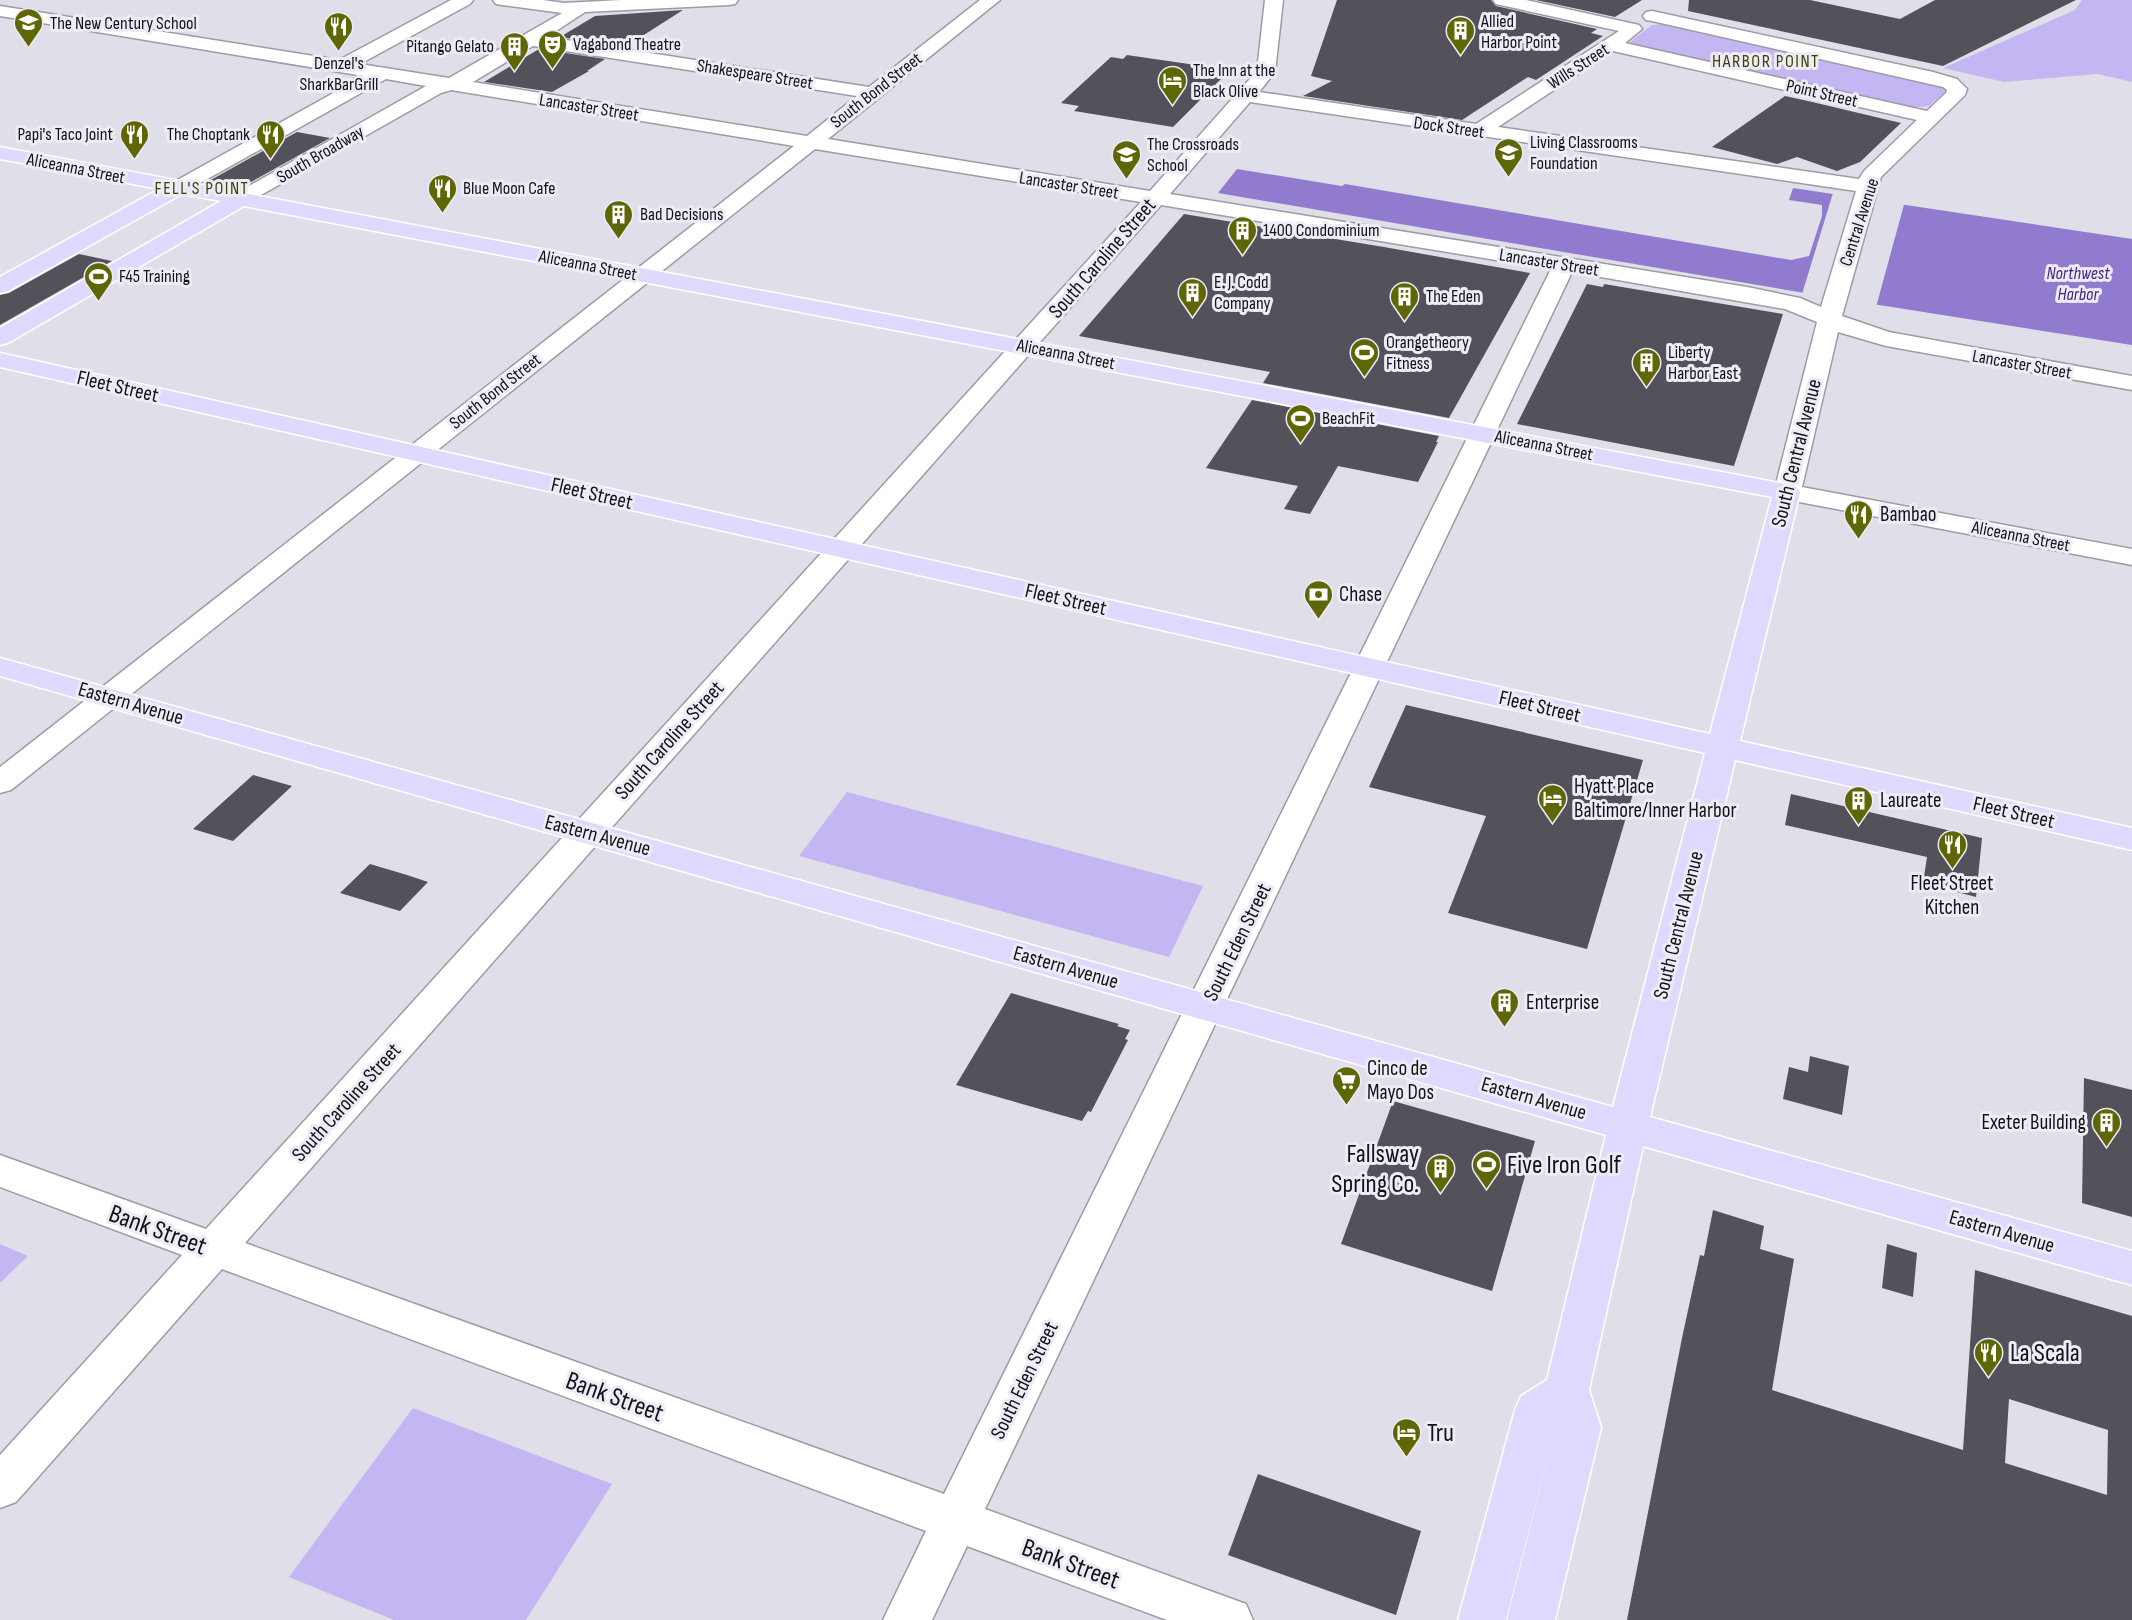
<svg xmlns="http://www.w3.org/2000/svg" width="2132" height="1620" viewBox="0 0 2132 1620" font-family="'Sofia Sans Condensed',sans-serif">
<rect width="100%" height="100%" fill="#e0dee8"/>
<path fill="#c4b6f3" d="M2082 0H2132V82L2098 74 2004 82 1943 68 2075 10Z
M1668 24 1931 81 1946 88V91L1929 106 1906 108 1635 47 1630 42 1652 25Z
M847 792 1203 886 1169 957 799 856Z
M0 1244 28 1256 0 1283Z
M413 1408 612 1484 526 1620H394L289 1577Z"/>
<path fill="#917bce" d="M1237 169 1342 186 1345 184 1791 260 1809 256 1822 216V205L1789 200 1793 188 2132 239V345L1816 295 1218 193Z"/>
<path fill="#e0dee8" d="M1833 193 1905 201 1876 307 1802 294Z"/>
<path fill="#53515a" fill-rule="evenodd" d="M1337 0H1491L1496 6 1597 29 1591 33 1603 36 1536 80 1528 77 1462 120 1303 96 1332 81 1311 76Z
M1536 0H1642L1615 17Z
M1689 0H1810L1900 19 1935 0H2076L1943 66 1688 11Z
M683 10 625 47 560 37 595 16Z
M539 49 605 59 587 71H589L552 92 484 82Z
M1127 55 1230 70 1173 127 1074 111 1079 106 1061 103 1111 57 1123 59Z
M1785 96 1808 101 1901 123 1860 162 1837 171 1797 157 1777 164 1712 147Z
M297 132 330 138 242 187 209 181Z
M1184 214 1384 247 1530 273 1449 418 1263 383 1270 372 1079 336Z
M79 254 112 261 0 325V295L9 293Z
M1587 284 1603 287 1604 284 1783 314 1734 466 1517 424Z
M1252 400 1439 436 1436 442H1438L1418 482 1338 466 1310 514 1284 509 1298 486 1206 468Z
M1406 705 1643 760 1587 949 1448 913 1486 816 1369 787Z
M253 775 292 786 233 841 193 829Z
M1791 794 1982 838 1976 897 1923 883 1927 857 1785 825Z
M370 864 407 875 428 882 400 911 340 893Z
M1011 993 1119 1024 1117 1026 1130 1030 1125 1039 1128 1040 1091 1112 1088 1111 1082 1121 956 1085Z
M1810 1056 1849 1066 1842 1115 1783 1099 1789 1067 1808 1072Z
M2084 1078 2132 1090V1217L2082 1203Z
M1393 1101 1535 1141 1492 1291 1341 1244Z
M1713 1210 1764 1226 1760 1249 1794 1259 1772 1390 1963 1450 1975 1270 2132 1316V1620H1627L1682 1338 1700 1255 1704 1256ZM2009 1399 2108 1430 2107 1495 2005 1463Z
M1887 1244 1917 1253 1913 1297 1882 1288Z
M1258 1474 1421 1531 1396 1615 1228 1555Z"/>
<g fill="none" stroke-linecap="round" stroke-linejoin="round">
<defs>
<path id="minor" d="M451 0H473L470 4 360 64 449 78 562 13 502 5 496 4 493 0H543L564 3 621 0H738L735 4 729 5 585 12 547 37 869 87 980 0H1000L828 139 1150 191 1257 71 1265 0H1283L1275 72 1259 92 1476 124 1619 31 1496 4 1493 0H1526L1639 25 1642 29 1625 43 1927 111 1946 93 1947 90 1943 87 1652 21 1646 20 1643 16 1646 12 1652 11 1933 72 1957 79 1967 89 1965 95 1881 177 1842 316 1889 332 2132 376V390L1886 346 1838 332 1802 487 2132 549V565L1778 498 1774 492 1817 322 1785 309 1572 272 985 1509 1246 1604 1253 1620H1167L967 1546 932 1620H883L926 1531 222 1269 16 1502 0 1508V1455L182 1255 0 1187V1155L206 1229 1141 202 815 149 11 790 0 793V767L794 146 451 90 441 93 247 203 240 205 233 203 229 199 233 195 426 86 386 79 186 191 179 193 172 191 169 187 172 183 364 76 0 16V6L339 60ZM533 46 857 96 807 136 473 82ZM1613 51 1917 120 1864 171 1859 179 1498 127ZM1250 102 1856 191 1821 307 1800 298 1747 287 1170 194ZM1161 205 1551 269 944 1494 245 1243Z"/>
<path id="major" d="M0 147 1796 486 1800 492 1740 741 2132 828V850L1735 760 1650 1117 2132 1251V1285L1643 1146 1589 1390 1601 1427 1555 1620H1507L1556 1424 1506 1620H1458L1515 1410 1521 1396 1547 1380 1606 1135 0 676V658L1613 1107 1705 753 0 367V353L1710 734 1772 497 244 206 8 343 0 345V328L221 201 182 194 8 291 0 293V277L159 189 0 159Z"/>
</defs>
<use href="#minor" stroke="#9d9ba5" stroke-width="3"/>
<use href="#major" stroke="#fff" stroke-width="3"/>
<use href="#minor" fill="#fff" fill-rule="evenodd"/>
<use href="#major" fill="#e1d9fd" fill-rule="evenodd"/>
</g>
<defs>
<symbol id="school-pin" viewBox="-11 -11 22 30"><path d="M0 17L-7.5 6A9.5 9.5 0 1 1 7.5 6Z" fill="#5e6605" stroke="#edebf6"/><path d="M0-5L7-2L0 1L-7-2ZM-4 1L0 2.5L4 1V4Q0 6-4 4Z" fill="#fff"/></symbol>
<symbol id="restaurant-pin" viewBox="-11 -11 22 30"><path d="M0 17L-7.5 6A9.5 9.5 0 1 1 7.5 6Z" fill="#5e6605" stroke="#edebf6"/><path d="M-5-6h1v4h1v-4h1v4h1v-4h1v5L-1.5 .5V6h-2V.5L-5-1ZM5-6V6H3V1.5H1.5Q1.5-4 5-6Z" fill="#fff"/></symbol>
<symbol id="building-pin" viewBox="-11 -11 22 30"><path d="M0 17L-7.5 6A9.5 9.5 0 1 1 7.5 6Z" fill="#5e6605" stroke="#edebf6"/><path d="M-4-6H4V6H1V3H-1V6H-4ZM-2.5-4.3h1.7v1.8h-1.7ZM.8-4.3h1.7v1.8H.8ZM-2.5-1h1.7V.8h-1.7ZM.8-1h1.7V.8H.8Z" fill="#fff"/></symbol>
<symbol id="theatre-pin" viewBox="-11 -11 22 30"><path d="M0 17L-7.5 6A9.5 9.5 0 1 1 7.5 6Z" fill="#5e6605" stroke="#edebf6"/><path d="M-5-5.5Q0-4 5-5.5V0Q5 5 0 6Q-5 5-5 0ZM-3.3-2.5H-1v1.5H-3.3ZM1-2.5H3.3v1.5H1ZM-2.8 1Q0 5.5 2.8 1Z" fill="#fff"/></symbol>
<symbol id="hotel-pin" viewBox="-11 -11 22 30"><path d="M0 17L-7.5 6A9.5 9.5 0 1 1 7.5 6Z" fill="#5e6605" stroke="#edebf6"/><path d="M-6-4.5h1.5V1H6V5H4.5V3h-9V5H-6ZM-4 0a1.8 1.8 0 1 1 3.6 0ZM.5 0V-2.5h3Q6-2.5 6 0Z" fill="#fff"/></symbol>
<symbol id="stadium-pin" viewBox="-11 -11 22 30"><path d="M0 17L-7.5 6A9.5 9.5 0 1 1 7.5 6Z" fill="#5e6605" stroke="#edebf6"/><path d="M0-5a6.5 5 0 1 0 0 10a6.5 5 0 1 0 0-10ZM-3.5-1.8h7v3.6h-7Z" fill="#fff"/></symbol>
<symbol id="bank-pin" viewBox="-11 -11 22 30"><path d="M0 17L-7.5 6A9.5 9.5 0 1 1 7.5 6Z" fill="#5e6605" stroke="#edebf6"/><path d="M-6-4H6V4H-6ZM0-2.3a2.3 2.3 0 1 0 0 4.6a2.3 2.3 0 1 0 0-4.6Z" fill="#fff"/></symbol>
<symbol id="supermarket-pin" viewBox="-11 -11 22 30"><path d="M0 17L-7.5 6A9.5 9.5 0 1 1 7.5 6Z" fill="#5e6605" stroke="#edebf6"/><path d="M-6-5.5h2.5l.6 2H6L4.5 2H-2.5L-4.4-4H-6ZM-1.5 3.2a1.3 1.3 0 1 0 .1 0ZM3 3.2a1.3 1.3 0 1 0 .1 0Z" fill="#fff"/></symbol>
</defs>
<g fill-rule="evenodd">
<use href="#school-pin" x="12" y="6" width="33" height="45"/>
<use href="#restaurant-pin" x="322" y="10" width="33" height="45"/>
<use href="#building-pin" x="1444" y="14" width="33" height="45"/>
<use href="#theatre-pin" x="536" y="28" width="33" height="45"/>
<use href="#building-pin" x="498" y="30" width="33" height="45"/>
<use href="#hotel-pin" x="1156" y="64" width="33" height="45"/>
<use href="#restaurant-pin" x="118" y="118" width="33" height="45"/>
<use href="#restaurant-pin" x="254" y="118" width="33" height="45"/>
<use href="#school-pin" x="1492" y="136" width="33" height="45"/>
<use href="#school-pin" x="1110" y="138" width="33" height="45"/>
<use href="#restaurant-pin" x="426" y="172" width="33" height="45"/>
<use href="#building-pin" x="602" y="198" width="33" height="45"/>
<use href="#building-pin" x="1226" y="214" width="33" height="45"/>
<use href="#stadium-pin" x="82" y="260" width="33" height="45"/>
<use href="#building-pin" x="1176" y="276" width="33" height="45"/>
<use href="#building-pin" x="1388" y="280" width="33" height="45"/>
<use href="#stadium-pin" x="1348" y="336" width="33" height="45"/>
<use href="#building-pin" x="1630" y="346" width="33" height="45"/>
<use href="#stadium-pin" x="1284" y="402" width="33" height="45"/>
<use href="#restaurant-pin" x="1842" y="498" width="33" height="45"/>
<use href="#bank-pin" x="1302" y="578" width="33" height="45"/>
<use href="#hotel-pin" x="1536" y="782" width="33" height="45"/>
<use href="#building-pin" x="1842" y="784" width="33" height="45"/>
<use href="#restaurant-pin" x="1936" y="828" width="33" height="45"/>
<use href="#building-pin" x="1488" y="986" width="33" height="45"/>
<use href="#supermarket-pin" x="1330" y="1064" width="33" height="45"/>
<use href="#building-pin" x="2090" y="1106" width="33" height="45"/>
<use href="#stadium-pin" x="1470" y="1148" width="33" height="45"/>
<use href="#building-pin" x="1424" y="1152" width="33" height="45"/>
<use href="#restaurant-pin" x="1972" y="1336" width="33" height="45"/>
<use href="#hotel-pin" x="1390" y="1416" width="33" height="45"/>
</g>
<g text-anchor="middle" stroke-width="6" stroke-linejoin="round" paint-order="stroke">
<g font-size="18" fill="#131216" stroke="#edebf6" text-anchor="start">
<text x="1481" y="27">Allied<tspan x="1481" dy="21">Harbor Point</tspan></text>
<text x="50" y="29">The New Century School</text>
<text x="573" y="50">Vagabond Theatre</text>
<text x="494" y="52" text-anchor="end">Pitango Gelato</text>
<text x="339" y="69" text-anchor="middle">Denzel's<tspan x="339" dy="21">SharkBarGrill</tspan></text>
<text x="1193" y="76">The Inn at the<tspan x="1193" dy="21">Black Olive</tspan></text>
<text x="113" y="140" text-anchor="end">Papi's Taco Joint</text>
<text x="250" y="140" text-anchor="end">The Choptank</text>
<text x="1530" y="148">Living Classrooms<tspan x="1530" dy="21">Foundation</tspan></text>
<text x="1147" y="150">The Crossroads<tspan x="1147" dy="21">School</tspan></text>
<text x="463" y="194">Blue Moon Cafe</text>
<text x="640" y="220">Bad Decisions</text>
<text x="1263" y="236">1400 Condominium</text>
<text x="119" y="282">F45 Training</text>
<text x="1214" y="288">E. J. Codd<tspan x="1214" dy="21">Company</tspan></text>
<text x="1426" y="302">The Eden</text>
<text x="1386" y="348">Orangetheory<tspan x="1386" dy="21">Fitness</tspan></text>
<text x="1668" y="358">Liberty<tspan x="1668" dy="21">Harbor East</tspan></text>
<text x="1322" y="424">BeachFit</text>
</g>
<g font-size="18" letter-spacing="1.5" fill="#3c4101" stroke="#edebf6">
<text x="1766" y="67">HARBOR POINT</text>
<text x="202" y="194">FELL'S POINT</text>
</g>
<g font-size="18" fill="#131216" stroke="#edebf6">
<text transform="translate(1578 66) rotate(-33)" y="6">Wills Street</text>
<text transform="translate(755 74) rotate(9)" y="6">Shakespeare Street</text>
<text transform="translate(876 90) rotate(-38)" y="6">South Bond Street</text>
<text transform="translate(1822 93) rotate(13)" y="6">Point Street</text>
<text transform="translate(589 107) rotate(9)" y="6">Lancaster Street</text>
<text transform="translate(1449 127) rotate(8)" y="6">Dock Street</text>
<text transform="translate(320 154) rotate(-30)" y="6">South Broadway</text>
<text transform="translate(76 168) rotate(11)" y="6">Aliceanna Street</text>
<text transform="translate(1069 185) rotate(9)" y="6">Lancaster Street</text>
<text transform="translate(1859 222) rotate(-72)" y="6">Central Avenue</text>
<text transform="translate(1549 262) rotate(9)" y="6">Lancaster Street</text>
<text transform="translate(588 265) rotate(11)" y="6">Aliceanna Street</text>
<text transform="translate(1066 354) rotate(11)" y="6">Aliceanna Street</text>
<text transform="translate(2022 364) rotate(10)" y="6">Lancaster Street</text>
<text transform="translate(495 391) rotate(-38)" y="6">South Bond Street</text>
<text transform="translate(1544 445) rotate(11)" y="6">Aliceanna Street</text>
<text transform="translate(2021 536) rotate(11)" y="6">Aliceanna Street</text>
</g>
<g font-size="18" font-style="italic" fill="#472284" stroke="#edebf6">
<text x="2078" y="279">Northwest<tspan x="2078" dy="21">Harbor</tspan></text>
</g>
<g font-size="21" fill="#131216" stroke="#edebf6">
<text transform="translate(1102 258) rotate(-49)" y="7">South Caroline Street</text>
<text transform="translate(118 386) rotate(13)" y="7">Fleet Street</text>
<text transform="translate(1796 453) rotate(-76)" y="7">South Central Avenue</text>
<text transform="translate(592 493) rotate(13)" y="7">Fleet Street</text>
<text transform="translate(1066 599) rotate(13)" y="7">Fleet Street</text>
<text transform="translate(131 703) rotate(16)" y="7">Eastern Avenue</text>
<text transform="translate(1540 706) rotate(13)" y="7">Fleet Street</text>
<text transform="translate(669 740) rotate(-48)" y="7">South Caroline Street</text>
<text transform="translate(2014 812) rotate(13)" y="7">Fleet Street</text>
<text transform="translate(598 835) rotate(15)" y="7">Eastern Avenue</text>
<text transform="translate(1678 925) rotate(-76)" y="7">South Central Avenue</text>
<text transform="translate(1237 942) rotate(-64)" y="7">South Eden Street</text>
<text transform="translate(1066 967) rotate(16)" y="7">Eastern Avenue</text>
<text transform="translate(1534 1098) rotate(16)" y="7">Eastern Avenue</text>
<text transform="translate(346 1102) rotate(-48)" y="7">South Caroline Street</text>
<text transform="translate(2002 1231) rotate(16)" y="7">Eastern Avenue</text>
<text transform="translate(1024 1380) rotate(-64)" y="7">South Eden Street</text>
</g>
<g font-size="21" fill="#131216" stroke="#edebf6" text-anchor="start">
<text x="1880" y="521">Bambao</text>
<text x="1339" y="601">Chase</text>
<text x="1574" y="793">Hyatt Place<tspan x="1574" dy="24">Baltimore/Inner Harbor</tspan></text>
<text x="1880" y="807">Laureate</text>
<text x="1952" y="890" text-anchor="middle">Fleet Street<tspan x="1952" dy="24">Kitchen</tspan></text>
<text x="1526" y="1009">Enterprise</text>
<text x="1367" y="1075">Cinco de<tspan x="1367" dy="24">Mayo Dos</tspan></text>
<text x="2086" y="1129" text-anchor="end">Exeter Building</text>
</g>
<g font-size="26" fill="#131216" stroke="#edebf6" text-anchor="start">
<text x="1419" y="1162" text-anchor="end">Fallsway<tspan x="1419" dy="30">Spring Co.</tspan></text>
<text x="1507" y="1173">Five Iron Golf</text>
<text x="2010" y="1361">La Scala</text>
<text x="1427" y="1441">Tru</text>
</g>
<g font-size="26" fill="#131216" stroke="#edebf6">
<text transform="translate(158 1229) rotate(20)" y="9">Bank Street</text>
<text transform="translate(615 1396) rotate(20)" y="9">Bank Street</text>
<text transform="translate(1071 1563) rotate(20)" y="9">Bank Street</text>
</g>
</g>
</svg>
